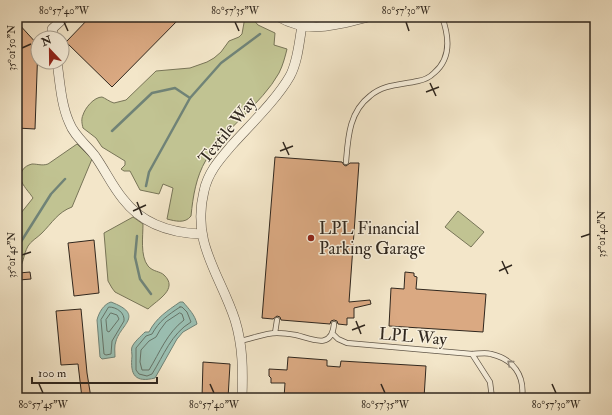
<svg xmlns="http://www.w3.org/2000/svg" width="612" height="415" viewBox="0 0 612 415" font-family="'IM FELL Double Pica',serif">
<rect width="100%" height="100%" fill="#f3e6c9"/>
<filter id="stains"><feTurbulence type="fractalNoise" baseFrequency=".005" numOctaves="4"/><feColorMatrix values="0 0 0 0 .2 0 0 0 0 .09 0 0 0 0 .02 0 0 0 .5 -.17"/></filter>
<radialGradient id="worn" r=".72"><stop offset=".6" stop-color="#630" stop-opacity="0"/><stop offset="1" stop-color="#630" stop-opacity=".3"/></radialGradient>
<path fill="#c1c392" stroke="#787558" d="M245 17H251L258 25 275 33 274 45 287 49C285 57 283 65 279 73 262 104 224 129 206 160 196 177 193 196 191 216 185 224 175 221 167 219L173 188 163 184 159 194 140 190 130 171H124L121 169 125 165V161L102 147 96 138 83 128C82 124 81 119 83 115 85 108 94 97 102 97 105 98 110 102 114 103L126 100 156 71 190 68 207 62 214 58 221 52 229 41 239 37 242 34Z
M77 144 92 159 72 207C58 212 52 223 42 233 37 238 31 241 28 246 23 255 24 264 17 272V218L33 198C28 190 16 180 22 171 24 167 28 165 32 164 38 164 42 166 48 164Z
M458 211 484 232 471 247 445 227Z
M133 217 143 224C143 236 140 256 148 266 153 272 160 271 164 275 179 289 157 300 148 309L115 292 112 288 108 281 104 233Z"/>
<path fill="#9bc0b3" stroke="#708377" d="M111 302C145 315 121 324 116 341 114 346 115 352 115 357L102 359 100 357 97 320C99 312 104 304 111 302Z
M180 302H183C189 309 195 315 197 324L183 332 177 339 155 378C135 383 130 375 132 356 132 354 131 349 132 347 134 342 141 336 145 332H149C156 318 167 311 180 302Z"/>
<g fill="none" stroke-linecap="round" stroke-linejoin="round">
<path stroke="#667468" stroke-width="1" d="M109 307C117 307 125 313 124 321L112 341 111 354 106 355 104 354 101 320Z
M180 307H182L187 312 191 322C171 334 164 355 152 374L147 376 139 374 136 370V348L146 336 152 334C159 321 168 315 180 307Z
M111 313 117 315 119 319 109 332 107 331 106 320Z
M180 313 182 314 184 320C167 333 160 352 149 370H142L140 362 141 350 149 341 156 337 160 330 166 322Z"/>
<path stroke="#708377" stroke-width="2.5" d="M112 131 152 93 175 88 190 98
M146 186 149 172 190 98 221 63 260 34
M137 236 135 257 140 279 151 294
M17 248 51 194 65 179"/>
</g>
<path fill="#daa982" stroke="#30271e" d="M90 17H181L112 87 66 42Z
M17 22 38 45 35 129 17 128Z
M275 157 342 162 344 165 346 166 350 163H359L349 302 370 300 371 304 354 308V318H347V325L338 324 337 321 334 320 331 321 330 324 281 320 280 317 277 316 273 319 262 318Z
M94 240 99 293 74 296 68 243Z
M30 272 31 279 19 280V273Z
M405 272 414 273V276L417 277 416 289 486 294 483 332 389 326 391 288 404 289Z
M81 309 87 373 91 398H82L78 364 61 365 56 311Z
M288 357 327 360V366L340 367 341 361 426 366 424 398H284L285 383H271V378L269 376V369L287 370Z
M203 362 230 364 228 398H202Z"/>
<g fill="none" stroke-linecap="round" stroke-linejoin="round">
<defs>
<path id="lane" d="M346 162C348 138 349 112 370 96 384 84 401 85 418 81 424 80 430 77 434 73 452 58 449 36 442 17
M275 333 277 320
M333 334 338 339 347 343 472 354C478 354 485 352 491 354 513 359 525 375 522 398
M240 341C252 339 264 333 277 333 283 333 290 334 296 335 312 339 332 350 334 324
M472 354 490 382 492 398"/>
<path id="street" d="M279 17C308 34 338 25 368 17
M54 38 52 29 65 17
M57 62C60 82 61 104 69 122 74 136 86 144 95 156 105 170 112 186 123 199 142 224 171 233 201 234
M242 398C243 371 243 346 235 320 220 274 191 243 204 191 208 172 220 159 232 145 250 125 277 99 290 76 298 61 299 42 302 26"/>
</defs>
<use href="#lane" stroke="#615749" stroke-width="6"/>
<use href="#street" stroke="#615749" stroke-width="10"/>
<use href="#lane" stroke="#f7efdc" stroke-width="4.5"/>
<use href="#street" stroke="#f7efdc" stroke-width="9"/>
</g>
<defs><path id="oneway-chevron" d="M-2-3.5L2.5 0L-2 3.5" fill="none" stroke-width="1.6" stroke-linecap="round" stroke-linejoin="round"/></defs>
<use stroke="#948b7d" href="#oneway-chevron" transform="translate(510 363) rotate(-140)"/>
<path fill="none" stroke="#30271e" stroke-width="1.5" d="M64 22 68 31M235 22 239 31M406 22 409 31M22 48 31 44M430 83 436 96M426 92 439 87M283 142 289 155M280 151 293 146M137 202 142 215M133 211 146 205M581 237 590 234M22 255 31 252M502 261 508 274M499 271 512 265M356 321 361 334M352 330 365 325M39 384 43 393M210 384 214 393M381 384 385 393M552 384 556 393"/>
<circle fill="#8f2418" stroke="#f7efdc" stroke-width="1.5" cx="311" cy="238" r="4"/>
<g text-anchor="middle" stroke-width="3" stroke-linejoin="round" paint-order="stroke">
<g font-size="17" fill="#30271e" stroke="#f7efdc">
<text transform="translate(227 130) rotate(-51)" y="6">Textile Way</text>
<text transform="translate(413 336) rotate(5)" y="6">LPL Way</text>
</g>
<g font-size="17" fill="#30271e" stroke="#f7efdc" text-anchor="start">
<text x="319" y="234">LPL Financial<tspan x="319" dy="20">Parking Garage</tspan></text>
</g>
</g>
<rect width="612" height="415" fill="none" stroke="#f3e6c9" stroke-width="44"/>
<g transform="translate(50 50) rotate(338)"><circle r="19" fill="#f7efdc" stroke="#a79f90"/>
<path d="M0-3L7 15L0 10L-7 15Z" fill="#8f2418"/>
<text y="-6" font-size="11" font-weight="bold" text-anchor="middle" fill="#30271e">N</text>
</g>
<path d="M32 377v6h125v-6" fill="none" stroke="#30271e" stroke-width="2"/>
<text x="38" y="377" font-size="12" fill="#30271e" stroke="#f7efdc" stroke-width="3" paint-order="stroke">100 m</text>
<rect x="22" y="22" width="568" height="371" fill="none" stroke="#30271e" stroke-width="1.5"/>
<g font-size="10" text-anchor="middle" fill="#30271e">
<text x="64" y="14">80°57'40"W</text>
<text x="235" y="14">80°57'35"W</text>
<text x="406" y="14">80°57'30"W</text>
<text transform="translate(11 48) rotate(-90)" y="4">35°01'50"N</text>
<text transform="translate(601 234) rotate(-90)" y="4">35°01'40"N</text>
<text transform="translate(11 255) rotate(-90)" y="4">35°01'45"N</text>
<text x="43" y="408">80°57'45"W</text>
<text x="214" y="408">80°57'40"W</text>
<text x="385" y="408">80°57'35"W</text>
<text x="556" y="408">80°57'30"W</text>
</g>
<rect width="100%" height="100%" filter="url(#stains)"/>
<rect width="100%" height="100%" fill="url(#worn)"/>
</svg>
